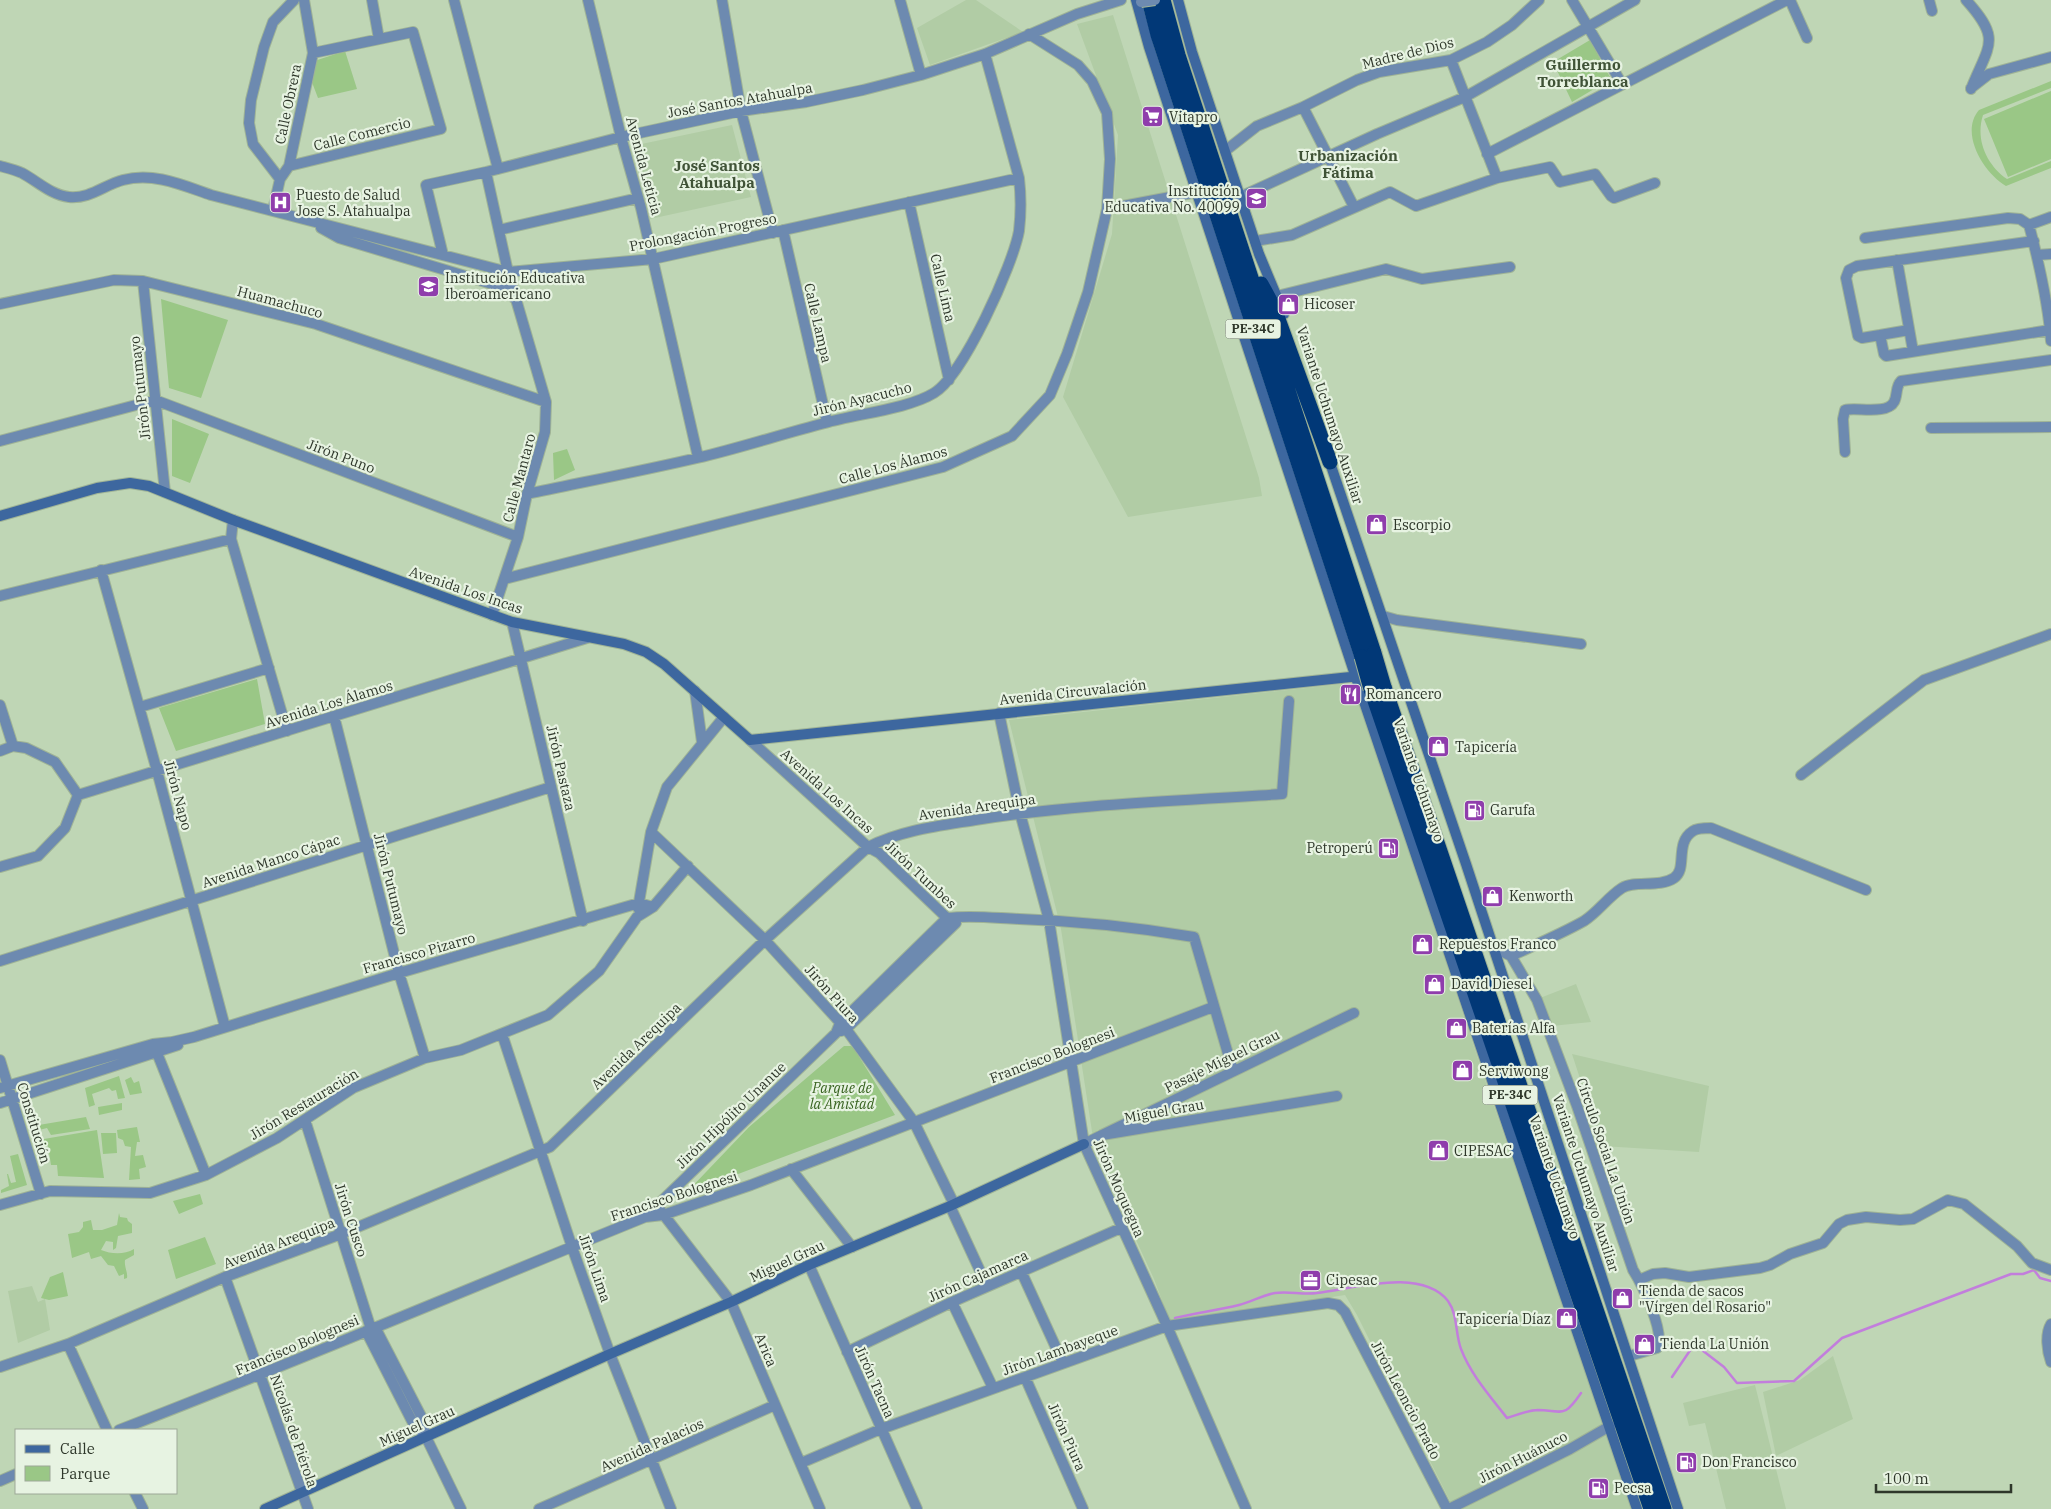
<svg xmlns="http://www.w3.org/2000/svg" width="2051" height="1509" viewBox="0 0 2051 1509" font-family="'IBM Plex Serif',serif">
<rect width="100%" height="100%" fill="#bfd6b5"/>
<path fill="#b1cca5" d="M966 0H976L1023 32 930 65 917 28Z
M1113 15 1259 478 1262 496 1128 517 1063 397 1112 234 1118 135 1077 24Z
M732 125 751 197 650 219 632 146Z
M1353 683 1487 1086 1633 1509H1454L1357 1315 1345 1295 1170 1322 1154 1279 1095 1151 1061 929 1009 720Z
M1576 984 1591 1022 1551 1026 1540 998Z
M1572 1054 1709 1086 1699 1152 1602 1146Z
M32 1286 38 1302 45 1299 50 1330 18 1343 8 1291Z
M1833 1356 1853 1419 1776 1456 1763 1392 1800 1380Z
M1755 1385 1786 1509H1726L1705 1423 1689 1426 1683 1403Z"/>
<path fill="#9ac786" d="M1590 40 1611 79 1572 102 1553 62Z
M345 51 357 89 318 98 305 64Z
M2051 81V88L1983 115C1975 140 1987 165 2007 179L2051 161V168L2006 186C1984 173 1959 133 1979 110Z
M2051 91V159L2008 177 1984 119Z
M161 299 228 320 201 398 169 388Z
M172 419 209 434 190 483 172 476Z
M567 449 575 470 554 480 553 453Z
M257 679 265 724 176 751 159 708Z
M844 1046H851L855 1050 895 1115 685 1194 749 1127Z
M119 1076 125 1098 118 1099 116 1090 112 1091 109 1088 92 1094 95 1105 89 1107 85 1088Z
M131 1077 134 1083 139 1081 142 1093 130 1095 125 1080Z
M122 1103V1110L99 1115 98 1107Z
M86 1117 90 1129 51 1135 47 1128 35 1131 33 1126Z
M137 1127 140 1142H137L135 1156 143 1155 146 1167 139 1169 140 1179 129 1180 131 1147 125 1146 123 1140 118 1138 117 1130Z
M97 1130 104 1178 58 1176 57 1165H51L48 1146 39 1147 38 1140Z
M116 1133 117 1153 103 1154 101 1133Z
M18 1154 27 1185 1 1193V1190L9 1186 7 1174H8L11 1183 16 1182 10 1156Z
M200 1194 203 1204 179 1214 173 1201Z
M119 1213 120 1217 127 1218 128 1221 132 1224V1233L118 1236 116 1248 113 1250V1242L106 1241 101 1250C111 1254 124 1255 134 1249V1255L125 1260C124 1267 128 1272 127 1278L124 1279V1274L119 1276 114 1266 108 1265 101 1256 91 1259 89 1252 72 1258 68 1234 79 1232 83 1227V1222L91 1220 93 1230H102L117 1225Z
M205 1237 216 1264 176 1279 168 1250Z
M63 1272 68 1296 49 1300 41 1298 50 1277Z"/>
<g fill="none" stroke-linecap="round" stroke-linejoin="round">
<path stroke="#c27edc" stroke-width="2.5" d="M1175 1318C1197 1313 1218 1310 1239 1305 1251 1302 1263 1295 1275 1293 1289 1291 1303 1295 1317 1293 1353 1289 1421 1267 1448 1301 1458 1315 1455 1333 1461 1349 1471 1375 1490 1396 1507 1418 1517 1415 1528 1410 1538 1410 1564 1411 1564 1418 1581 1393
M1672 1377 1691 1349 1698 1347 1724 1367 1737 1383 1794 1381 1842 1338 2011 1274H2023L2034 1270 2040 1278 2051 1281"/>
<defs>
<path id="street" d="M372 0 379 39
M454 0 498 169
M588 0 621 137 641 208 698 457
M722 0 741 111 773 233
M900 0 921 75
M1572 0 1622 84
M1790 0 1807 38
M1929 0 1932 11
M1966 0C2002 40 1989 44 1971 89
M1451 60 1497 178
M1971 88 1989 74 2051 57
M1303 107 1354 207
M1225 151 1257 126 1303 107 1357 80 1379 72 1451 60 1487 42 1512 25 1539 0
M1487 154 1787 0
M0 166C7 168 15 170 22 173 37 181 51 195 69 197 90 199 104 185 123 180 154 172 182 185 211 195L508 272 653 259 1019 178
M289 166 441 129 413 32 313 53
M486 172 508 272 546 402 545 432 527 494 518 537 492 615
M280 179 253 144 249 123 251 100 264 47 273 22 294 0
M1240 197 1377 134 1465 97 1635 0
M909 202 949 380
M1107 209 1197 192
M273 210 280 179 289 166 313 53 304 0
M2029 225 2051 217
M321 228 339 238 502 287 513 295 514 298
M499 230 638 198
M783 230 827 422
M1865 238 2008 218 2020 219 2029 225C2039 263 2048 302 2051 341
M1255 241 1292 235 1390 192 1416 206 1497 178 1550 167 1560 182 1595 174 1611 196 1614 198 1655 183
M2034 241 1857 266 1849 270 1846 278 1858 336 1862 338 1880 335 1884 354 1886 356 2050 330
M443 255 426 185 486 172 621 137 741 111 806 102 863 90 921 75 985 54 1077 14 1121 0
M2037 255 2051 254
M1897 260 1913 351
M143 281 165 492
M1277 296 1386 269 1422 279 1510 267
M0 304 114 280 143 281 316 324 546 402
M1880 335 1909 330
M1931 428 2051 427
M0 441 155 400 518 537
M1845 452 1843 419 1845 410C1856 407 1887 415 1894 402 1898 395 1895 387 1901 381L2051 360
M527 494C584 482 641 471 697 458 740 448 782 434 825 423 856 414 908 409 934 393 963 376 1013 265 1019 231 1021 214 1021 195 1019 178L985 54
M233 520 231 539 287 731
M101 570 157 771 225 1027
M504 579 943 467 1012 436 1050 395 1067 354 1088 292 1107 209 1110 159 1107 113 1092 81 1078 65 1029 34
M0 596 231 539
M1383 616 1397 620 1581 644
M512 622 583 921
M695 691 702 742
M0 705 13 746
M140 707 269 668
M999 713 1020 813 1049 920 1084 1144 1167 1326 1246 1509
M334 716 399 973 425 1058
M750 740 868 847 879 853 947 918 952 926
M0 751 13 746 26 748 55 762 78 795
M1801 775 1924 680 2051 634
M78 795 587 638
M651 832 765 940 846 1029 914 1122 954 1204
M0 867 38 856 65 828 78 795
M638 908 651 832 667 787 724 717
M1493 947 1511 956 1537 1000 1577 1106 1633 1270C1642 1284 1666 1334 1657 1348L1629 1356
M1511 956C1535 945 1561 934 1584 921 1598 912 1608 897 1622 888 1635 880 1659 888 1674 878 1688 869 1674 843 1693 831 1697 828 1706 828 1711 828L1866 890
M0 961 551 787
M841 1031 846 1029 956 923
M502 1034 572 1247 610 1354 671 1509
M155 1048 206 1175
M0 1060 41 1194
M0 1088 153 1044 172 1042 194 1037 399 973 639 903 653 907
M0 1103 178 1045
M305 1120 371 1329
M1102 1135 1354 1013
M1084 1144 1102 1135 1337 1096
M791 1169 852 1247
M0 1205 50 1191 150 1193 206 1175 277 1138 353 1088 425 1058 461 1050 548 1015 599 971 637 917 653 907 688 866
M950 1206 987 1286
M660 1210 731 1302 820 1509
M645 1217 836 1033 840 1023 947 918C971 915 995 918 1019 919 1079 921 1135 927 1194 937L1233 1071
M809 1265 917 1509
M1021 1271 1063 1363
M225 1277 308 1509
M1639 1280 1653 1274 1665 1273 1689 1277 1760 1268 1770 1265 1790 1254 1823 1243 1839 1224 1847 1220 1866 1217 1900 1220 1913 1219 1948 1200 1964 1204 2017 1246 2032 1263 2051 1270
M952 1302 993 1388
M2051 1324C2045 1334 2047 1351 2051 1362
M375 1327 421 1416 426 1437 461 1509
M366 1331 412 1421 424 1434
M68 1344 107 1430
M847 1352 952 1302 1121 1228
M0 1367 68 1344 225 1277 341 1234 550 1147 765 940 868 847C902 830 938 826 975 820 1076 804 1180 801 1282 794L1289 701
M1025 1377 1083 1509
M119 1430C296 1362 470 1288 645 1217L663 1215 751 1185 1213 1007
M801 1463 881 1429 1167 1326 1328 1303 1338 1305 1345 1312 1447 1509
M0 1481 16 1474
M135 1493 143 1509
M539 1509 775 1405
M1449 1509 1570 1449 1610 1426"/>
<path id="secondary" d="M1136 0 1149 47 1356 678 1637 1509
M1178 0 1192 52 1259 254 1284 314
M1328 457 1466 864 1678 1509
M0 516 97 488 130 483 149 486 233 520 512 622 624 644 646 652 664 664 750 740 1360 676
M265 1509 610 1354 731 1302 809 1265 950 1206 1084 1144"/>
<path id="highway" d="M1149 0 1158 35 1362 657
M1163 0 1178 55 1374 653
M1261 284 1274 308 1330 462
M1384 687 1664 1509
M1371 689 1651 1509"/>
</defs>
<use href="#street" stroke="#9fb396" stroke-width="12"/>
<use href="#secondary" stroke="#9fb396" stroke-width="12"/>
<use href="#highway" stroke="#9fb396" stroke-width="17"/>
<use href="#street" stroke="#6d8ab0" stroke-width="10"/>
<use href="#secondary" stroke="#3d679f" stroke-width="10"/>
<use href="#highway" stroke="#013877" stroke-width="15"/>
<defs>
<path id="street-bridge" d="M1141 2 1155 0"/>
<path id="highway-bridge" d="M1374 653 1384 687
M1362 657 1371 689"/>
</defs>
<use href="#street-bridge" stroke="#9fb396" stroke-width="12" stroke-linecap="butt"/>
<use href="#highway-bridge" stroke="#9fb396" stroke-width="17" stroke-linecap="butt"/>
<use href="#street-bridge" stroke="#6d8ab0" stroke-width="10"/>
<use href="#highway-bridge" stroke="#013877" stroke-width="15"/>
</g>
<defs>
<symbol id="supermarket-square" viewBox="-11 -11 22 22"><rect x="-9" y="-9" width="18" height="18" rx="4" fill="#8f3dac" stroke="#e7f3e2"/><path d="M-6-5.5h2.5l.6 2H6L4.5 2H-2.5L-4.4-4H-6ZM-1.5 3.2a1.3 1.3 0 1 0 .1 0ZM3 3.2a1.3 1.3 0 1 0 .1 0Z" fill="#fff"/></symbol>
<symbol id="school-square" viewBox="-11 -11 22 22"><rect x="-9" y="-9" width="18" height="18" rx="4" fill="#8f3dac" stroke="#e7f3e2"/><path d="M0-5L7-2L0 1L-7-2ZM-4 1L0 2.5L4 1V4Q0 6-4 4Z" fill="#fff"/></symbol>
<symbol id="hospital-square" viewBox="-11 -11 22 22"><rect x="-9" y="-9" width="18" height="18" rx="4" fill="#8f3dac" stroke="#e7f3e2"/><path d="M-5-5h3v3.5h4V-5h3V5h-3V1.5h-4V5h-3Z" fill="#fff"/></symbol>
<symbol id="shop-square" viewBox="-11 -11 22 22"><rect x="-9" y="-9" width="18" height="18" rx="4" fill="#8f3dac" stroke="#e7f3e2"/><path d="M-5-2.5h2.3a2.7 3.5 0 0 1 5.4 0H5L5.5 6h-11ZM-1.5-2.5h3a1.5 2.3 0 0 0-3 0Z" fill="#fff"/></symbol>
<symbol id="restaurant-square" viewBox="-11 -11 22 22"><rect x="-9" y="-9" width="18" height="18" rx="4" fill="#8f3dac" stroke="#e7f3e2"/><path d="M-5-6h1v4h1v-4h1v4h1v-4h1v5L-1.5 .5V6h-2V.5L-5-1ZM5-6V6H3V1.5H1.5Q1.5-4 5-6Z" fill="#fff"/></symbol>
<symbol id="fuel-square" viewBox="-11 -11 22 22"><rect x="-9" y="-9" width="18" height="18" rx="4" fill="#8f3dac" stroke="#e7f3e2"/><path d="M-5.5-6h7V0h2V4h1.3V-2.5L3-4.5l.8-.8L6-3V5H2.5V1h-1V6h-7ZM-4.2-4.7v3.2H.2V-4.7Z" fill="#fff"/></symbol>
<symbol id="office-square" viewBox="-11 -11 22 22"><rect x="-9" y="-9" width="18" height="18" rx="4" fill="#8f3dac" stroke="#e7f3e2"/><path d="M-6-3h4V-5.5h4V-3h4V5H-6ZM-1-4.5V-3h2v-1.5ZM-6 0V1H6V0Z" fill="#fff"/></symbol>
</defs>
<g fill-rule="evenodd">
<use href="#supermarket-square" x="1140" y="104" width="25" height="25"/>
<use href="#school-square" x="1244" y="186" width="25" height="25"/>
<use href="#hospital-square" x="268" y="190" width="25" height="25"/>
<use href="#school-square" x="416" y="274" width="25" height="25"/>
<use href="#shop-square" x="1276" y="292" width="25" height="25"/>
<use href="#shop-square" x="1364" y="512" width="25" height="25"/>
<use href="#restaurant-square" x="1338" y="682" width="25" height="25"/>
<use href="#shop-square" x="1426" y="734" width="25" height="25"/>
<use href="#fuel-square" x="1462" y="798" width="25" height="25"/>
<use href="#fuel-square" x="1376" y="836" width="25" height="25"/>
<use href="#shop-square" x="1480" y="884" width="25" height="25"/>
<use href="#shop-square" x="1410" y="932" width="25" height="25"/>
<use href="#shop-square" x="1422" y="972" width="25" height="25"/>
<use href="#shop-square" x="1444" y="1016" width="25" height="25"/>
<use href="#shop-square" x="1450" y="1058" width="25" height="25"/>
<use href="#shop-square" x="1426" y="1138" width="25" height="25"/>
<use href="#office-square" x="1298" y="1268" width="25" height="25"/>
<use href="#shop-square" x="1610" y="1286" width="25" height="25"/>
<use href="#shop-square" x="1554" y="1306" width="25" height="25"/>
<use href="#shop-square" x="1632" y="1332" width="25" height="25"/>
<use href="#fuel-square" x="1674" y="1450" width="25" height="25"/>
<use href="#fuel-square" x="1586" y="1476" width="25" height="25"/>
</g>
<g text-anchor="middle" stroke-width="4.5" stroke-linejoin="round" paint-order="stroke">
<g fill="#e7f3e2" stroke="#666f61" stroke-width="1">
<rect x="1225.5" y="319.5" width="55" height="19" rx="4"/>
<rect x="1482.5" y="1085.5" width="55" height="19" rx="4"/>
</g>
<g font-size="12" font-weight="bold" fill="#2e372a">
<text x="1253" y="333">PE-34C</text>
<text x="1510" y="1099">PE-34C</text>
</g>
<g font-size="14" fill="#2e372a" stroke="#e7f3e2">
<text transform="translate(1408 53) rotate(-14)" y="5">Madre de Dios</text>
<text transform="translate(740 100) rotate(-10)" y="5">José Santos Atahualpa</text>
<text transform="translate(288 104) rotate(-78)" y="5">Calle Obrera</text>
<text transform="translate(362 134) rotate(-14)" y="5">Calle Comercio</text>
<text transform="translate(644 166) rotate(75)" y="5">Avenida Leticia</text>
<text transform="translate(703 232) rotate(-11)" y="5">Prolongación Progreso</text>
<text transform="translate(943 288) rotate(77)" y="5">Calle Lima</text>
<text transform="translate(280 302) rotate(15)" y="5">Huamachuco</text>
<text transform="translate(818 323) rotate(77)" y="5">Calle Lampa</text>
<text transform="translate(140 388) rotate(-96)" y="5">Jirón Putumayo</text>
<text transform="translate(862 399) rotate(-14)" y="5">Jirón Ayacucho</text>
<text transform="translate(1330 415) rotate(72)" y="5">Variante Uchumayo Auxiliar</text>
<text transform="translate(341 456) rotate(21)" y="5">Jirón Puno</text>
<text transform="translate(893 465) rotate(-15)" y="5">Calle Los Álamos</text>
<text transform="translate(519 478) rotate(-75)" y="5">Calle Mantaro</text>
<text transform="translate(466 590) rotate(19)" y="5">Avenida Los Incas</text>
<text transform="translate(1073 692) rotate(-6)" y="5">Avenida Circuvalación</text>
<text transform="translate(329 704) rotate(-17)" y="5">Avenida Los Álamos</text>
<text transform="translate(561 768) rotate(77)" y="5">Jirón Pastaza</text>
<text transform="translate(1419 780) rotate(71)" y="5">Variante Uchumayo</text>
<text transform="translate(827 791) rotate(42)" y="5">Avenida Los Incas</text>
<text transform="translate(178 795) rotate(75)" y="5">Jirón Napo</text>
<text transform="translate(977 807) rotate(-8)" y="5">Avenida Arequipa</text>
<text transform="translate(271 861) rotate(-18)" y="5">Avenida Manco Cápac</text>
<text transform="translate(921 875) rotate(43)" y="5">Jirón Tumbes</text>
<text transform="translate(391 884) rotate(76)" y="5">Jirón Putumayo</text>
<text transform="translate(419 953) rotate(-16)" y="5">Francisco Pizarro</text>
<text transform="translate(832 994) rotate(48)" y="5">Jirón Piura</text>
<text transform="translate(636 1046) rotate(-44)" y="5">Avenida Arequipa</text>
<text transform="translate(1052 1055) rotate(-21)" y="5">Francisco Bolognesi</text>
<text transform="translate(1222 1061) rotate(-26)" y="5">Pasaje Miguel Grau</text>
<text transform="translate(304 1104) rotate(-31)" y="5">Jirón Restauración</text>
<text transform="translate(1164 1111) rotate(-10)" y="5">Miguel Grau</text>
<text transform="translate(731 1115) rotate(-44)" y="5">Jirón Hipólito Unanue</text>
<text transform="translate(34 1123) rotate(73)" y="5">Constitución</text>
<text transform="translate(1606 1151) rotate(71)" y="5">Círculo Social La Unión</text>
<text transform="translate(1555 1177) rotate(71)" y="5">Variante Uchumayo</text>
<text transform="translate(1586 1183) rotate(72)" y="5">Variante Uchumayo Auxiliar</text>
<text transform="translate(1119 1188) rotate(66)" y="5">Jirón Moquegua</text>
<text transform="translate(674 1196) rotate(-18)" y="5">Francisco Bolognesi</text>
<text transform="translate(351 1220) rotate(72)" y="5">Jirón Cusco</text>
<text transform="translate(279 1243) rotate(-21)" y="5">Avenida Arequipa</text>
<text transform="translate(787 1261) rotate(-25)" y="5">Miguel Grau</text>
<text transform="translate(595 1268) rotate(71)" y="5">Jirón Lima</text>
<text transform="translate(978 1276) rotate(-24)" y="5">Jirón Cajamarca</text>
<text transform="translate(297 1345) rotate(-23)" y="5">Francisco Bolognesi</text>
<text transform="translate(766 1350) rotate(67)" y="5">Arica</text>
<text transform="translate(1060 1350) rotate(-20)" y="5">Jirón Lambayeque</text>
<text transform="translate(875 1382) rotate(66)" y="5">Jirón Tacna</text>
<text transform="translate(1406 1400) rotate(62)" y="5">Jirón Leoncio Prado</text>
<text transform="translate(417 1426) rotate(-24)" y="5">Miguel Grau</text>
<text transform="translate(294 1431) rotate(71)" y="5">Nicolás de Piérola</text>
<text transform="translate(1067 1437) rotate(66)" y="5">Jirón Piura</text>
<text transform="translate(652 1445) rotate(-24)" y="5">Avenida Palacios</text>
<text transform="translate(1523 1457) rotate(-27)" y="5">Jirón Huánuco</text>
</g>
<g font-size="14" fill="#2e372a" stroke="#e7f3e2" text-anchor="start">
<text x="1169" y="122">Vitapro</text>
<text x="1240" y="196" text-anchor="end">Institución<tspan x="1240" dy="16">Educativa No. 40099</tspan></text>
<text x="296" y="200">Puesto de Salud<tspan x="296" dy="16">Jose S. Atahualpa</tspan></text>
<text x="445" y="283">Institución Educativa<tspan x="445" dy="16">Iberoamericano</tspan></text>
<text x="1304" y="309">Hicoser</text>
<text x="1393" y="530">Escorpio</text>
<text x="1366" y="699">Romancero</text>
<text x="1455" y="752">Tapicería</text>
<text x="1490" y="815">Garufa</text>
<text x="1373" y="853" text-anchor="end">Petroperú</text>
<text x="1509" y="901">Kenworth</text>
<text x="1439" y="949">Repuestos Franco</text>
<text x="1451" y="989">David Diesel</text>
<text x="1472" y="1033">Baterías Alfa</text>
<text x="1479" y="1076">Serviwong</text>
<text x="1454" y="1156">CIPESAC</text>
<text x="1326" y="1285">Cipesac</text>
<text x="1639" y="1296">Tienda de sacos<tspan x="1639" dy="16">"Vírgen del Rosario"</tspan></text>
<text x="1551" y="1324" text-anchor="end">Tapicería Díaz</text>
<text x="1660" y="1349">Tienda La Unión</text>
<text x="1702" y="1467">Don Francisco</text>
<text x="1614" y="1493">Pecsa</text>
</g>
<g font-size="14" font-style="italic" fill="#37621f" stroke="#e7f3e2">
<text x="842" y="1093">Parque de<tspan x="842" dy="16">la Amistad</tspan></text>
</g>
<g font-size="15" font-weight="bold" fill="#405337" stroke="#e7f3e2">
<text x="1583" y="70">Guillermo<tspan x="1583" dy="17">Torreblanca</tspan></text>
<text x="1348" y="161">Urbanización<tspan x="1348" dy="17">Fátima</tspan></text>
<text x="717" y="171">José Santos<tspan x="717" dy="17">Atahualpa</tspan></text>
</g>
</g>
<rect x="15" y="1429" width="162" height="65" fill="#e7f3e2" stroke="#9da898"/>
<rect x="25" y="1445" width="25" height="8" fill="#3d679f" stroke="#9da898"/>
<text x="60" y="1454" font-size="15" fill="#2e372a">Calle</text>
<rect x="25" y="1466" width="25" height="15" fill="#9ac786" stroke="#9da898"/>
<text x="60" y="1479" font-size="15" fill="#2e372a">Parque</text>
<path d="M1876 1484v8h135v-8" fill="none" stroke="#2e372a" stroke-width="2.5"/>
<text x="1884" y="1484" font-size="15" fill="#2e372a" stroke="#e7f3e2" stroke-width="4" paint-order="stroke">100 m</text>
</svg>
